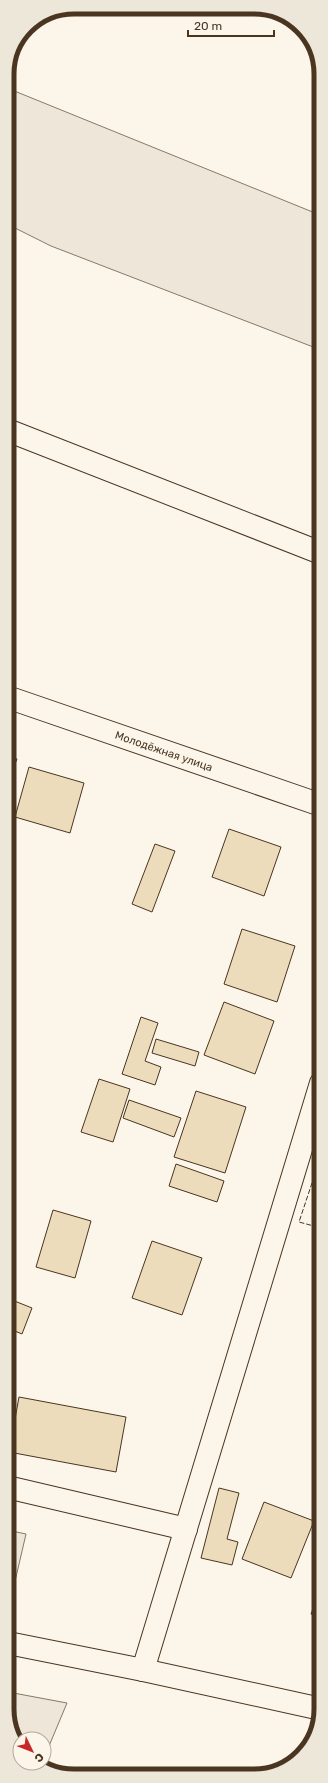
<svg xmlns="http://www.w3.org/2000/svg" width="328" height="1783" viewBox="0 0 328 1783" font-family="Rubik,sans-serif">
<rect width="100%" height="100%" fill="#fbf6e9"/>
<path fill="#ede6d9" stroke="#887966" d="M7 88 320 215 321 350 51 246 7 224Z
M7 1530 26 1534 13 1590 8 1589Z
M8 1692 67 1703 44 1758V1739H20V1745L8 1718Z"/>
<path fill="#ecdcbc" stroke="#4a3520" d="M7 756 17 759 7 784Z
M29 767 84 783 70 833 15 817Z
M229 829 281 847 264 896 212 877Z
M155 844 175 851 152 912 132 904Z
M242 929 295 946 277 1002 224 984Z
M224 1002 274 1021 255 1074 204 1055Z
M141 1017 158 1023 145 1061 161 1067 155 1085 122 1074Z
M156 1039 199 1052 195 1066 152 1053Z
M99 1079 130 1089 113 1142 81 1132Z
M196 1091 246 1107 225 1173 174 1157Z
M129 1100 181 1118 174 1137 123 1118Z
M176 1164 224 1181 217 1202 169 1186Z
M53 1210 91 1221 75 1278 36 1267Z
M152 1241 202 1258 182 1315 132 1298Z
M7 1298 32 1308 22 1334 10 1329 7 1335Z
M19 1397 126 1417 116 1472 9 1452Z
M219 1488 239 1493 227 1539 238 1542 232 1565 201 1558Z
M264 1502 314 1521 291 1578 242 1559Z
M321 1587V1618L311 1614Z"/>
<g fill="none" stroke-linecap="round" stroke-linejoin="round">
<defs>
<g id="minor">
<path id="s1" d="M7 697 321 805"/>
<path d="M7 1487 186 1529"/>
<path d="M143 1670 321 1083"/>
</g>
<path id="tertiary" d="M8 1643 143 1670 321 1709"/>
<path id="trunk" d="M7 430 321 553"/>
</defs>
<use href="#minor" stroke="#4a3520" stroke-width="24"/>
<use href="#tertiary" stroke="#4a3520" stroke-width="24"/>
<use href="#trunk" stroke="#4a3520" stroke-width="24"/>
<use href="#minor" stroke="#fbf6e9" stroke-width="22"/>
<use href="#tertiary" stroke="#fbf6e9" stroke-width="22"/>
<use href="#trunk" stroke="#fbf6e9" stroke-width="22"/>
<path stroke="#4a3520" stroke-width="1" stroke-dasharray="5 2" stroke-linecap="butt" d="M321 1156 299 1222 321 1228"/>
</g>
<g text-anchor="middle" stroke-width="3" stroke-linejoin="round" paint-order="stroke">
<g font-size="11" fill="#4a3520" stroke="#fbf6e9">
<text dy="4" stroke="none"><textPath href="#s1" startOffset="166">Молодёжная улица</textPath></text>
</g>
</g>
<path d="M0 0H328V1783H0ZM74 14H254A60 60 0 0 1 314 74V1709A60 60 0 0 1 254 1769H74A60 60 0 0 1 14 1709V74A60 60 0 0 1 74 14Z" fill="#ede7d9" fill-rule="evenodd"/>
<path fill="none" stroke="#4a3520" stroke-width="5" d="M74 14H254A60 60 0 0 1 314 74V1709A60 60 0 0 1 254 1769H74A60 60 0 0 1 14 1709V74A60 60 0 0 1 74 14Z"/>
<g transform="translate(32 1751) rotate(133)"><circle r="19" fill="#fbf6e9" stroke="#b4a999"/>
<path d="M0-3L7 15L0 10L-7 15Z" fill="#c62828"/>
<text y="-6" font-size="11" font-weight="bold" text-anchor="middle" fill="#4a3520">С</text>
</g>
<path d="M188 30v6h86v-6" fill="none" stroke="#4a3520" stroke-width="2"/>
<text x="194" y="30" font-size="12" fill="#4a3520" stroke="#fbf6e9" stroke-width="3" paint-order="stroke">20 m</text>
</svg>
